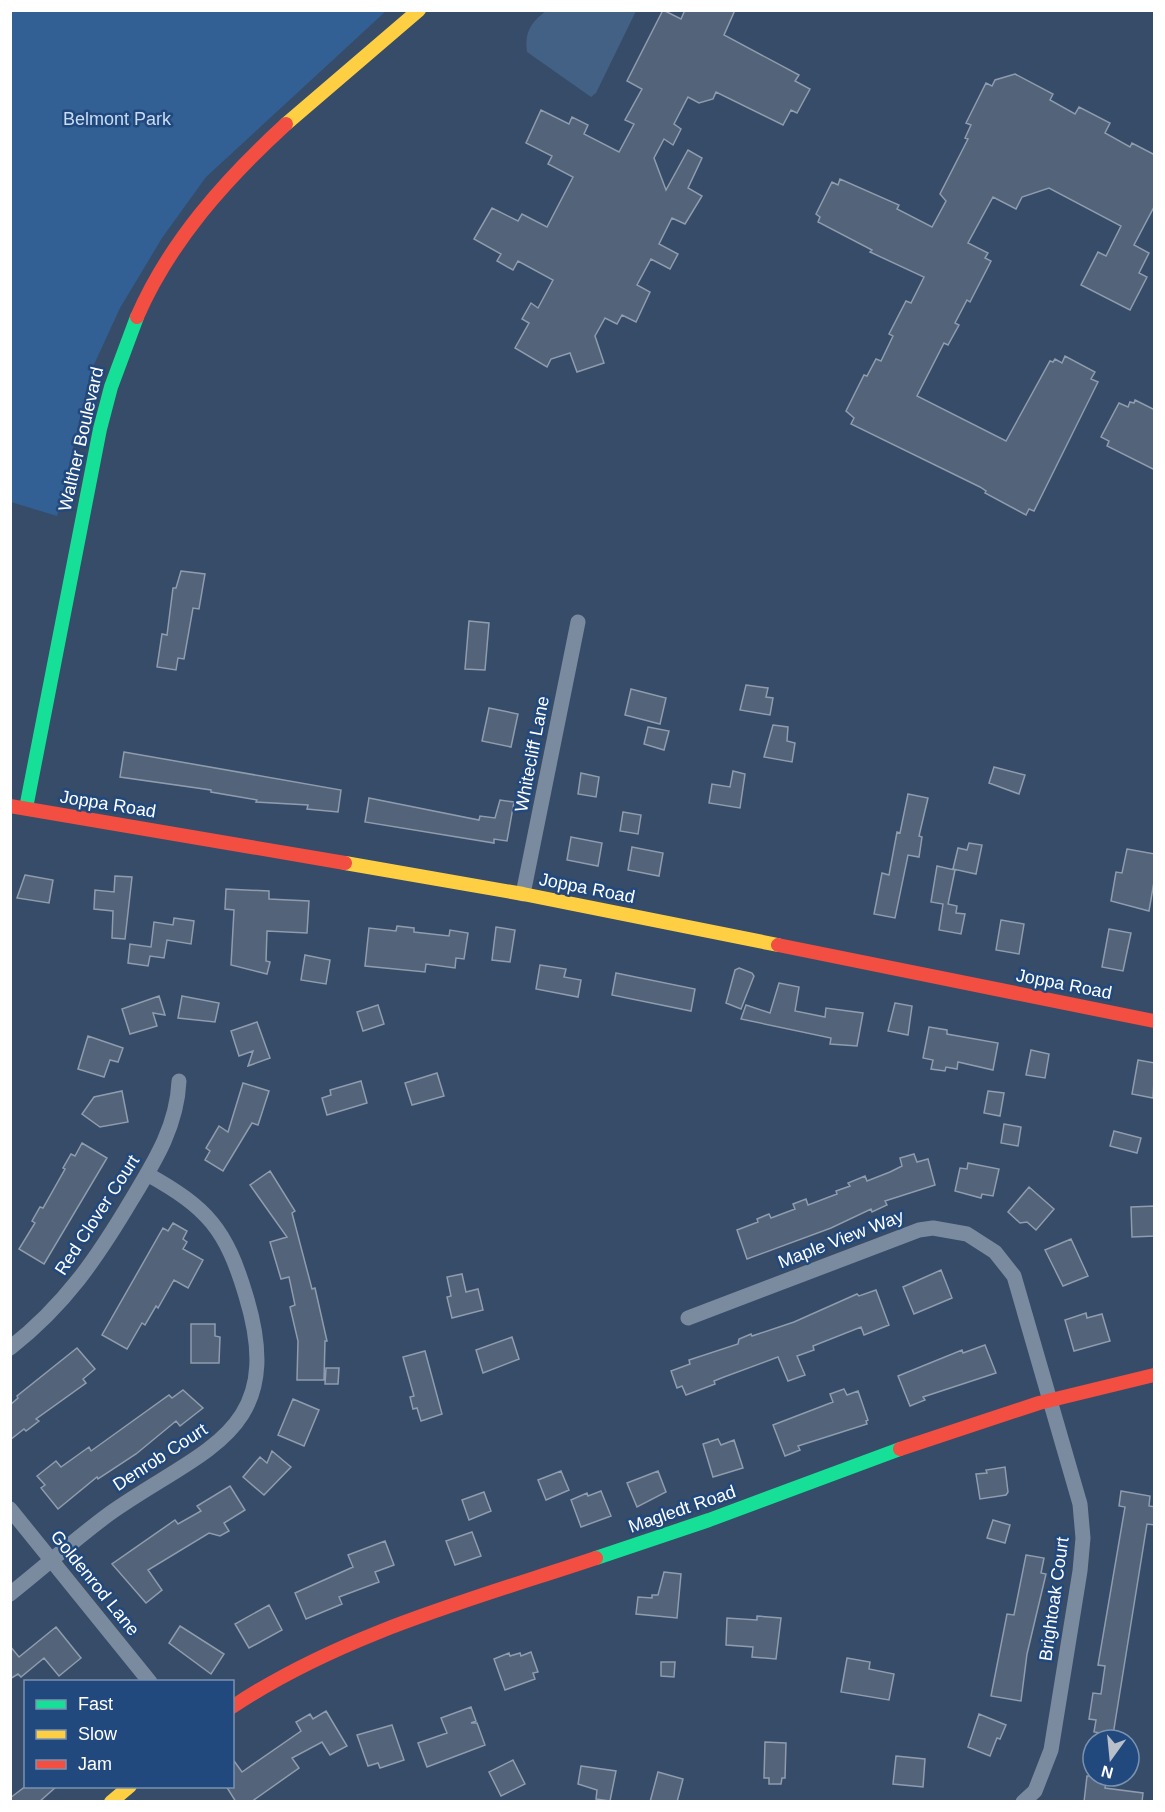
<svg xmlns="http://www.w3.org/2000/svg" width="1165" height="1812" viewBox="0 0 1165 1812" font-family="Helvetica,sans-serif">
<rect width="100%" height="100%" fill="#364c68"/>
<path fill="#336094" d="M10 11H386L206 177 162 238 120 308 91 371 57 516 11 502Z"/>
<path fill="#436085" d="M546 11H636L596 93 591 97 527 52C524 33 531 22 546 11Z"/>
<path fill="#52637a" stroke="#8f9cad" stroke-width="1.5" d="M663 10 681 19 685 10H735L724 35 799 75 795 81 810 89 797 113 791 110 783 125 716 92 713 99 699 103 688 97 674 124 681 129 673 145 664 139 654 158 666 190 688 150 702 158 688 188 702 196 685 224 672 218 659 244 678 254 670 269 651 259 637 285 650 292 636 322 622 315 617 324 605 318 595 336 604 363 577 372 570 353 551 359 547 367 515 348 529 323 522 319 531 303 538 308 553 280 518 261 513 270 497 261 501 254 474 239 492 208 518 221 522 214 547 227 573 177 548 164 552 156 526 143 541 110 569 124 572 117 588 125 584 134 619 152 634 124 625 120 642 89 627 81Z
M1015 74 1053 94 1050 100 1075 114 1079 107 1110 123 1105 133 1130 147 1132 143 1155 155V205L1134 245 1149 253 1139 273 1147 277 1130 310 1081 285 1098 252 1106 256 1121 226 1049 188 1022 197 1016 209 993 197 968 243 988 253 985 258 991 261 970 302 967 300 955 323 959 325 948 345 944 343 917 396 1006 441 1050 361 1053 362 1055 359 1062 363 1065 356 1095 372 1091 379 1098 382 1034 511 1029 509 1026 515 985 493 986 491 980 487 851 424 854 418 846 411 864 375 867 376 876 359 881 361 893 336 889 334 906 301 911 303 924 277 870 252 872 250 818 222 820 217 816 214 832 182 838 185 840 179 899 205 897 209 932 227 946 201 940 194 968 139 965 138 971 125 966 123 986 83 992 86 995 80Z
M1135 400 1155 410V470L1107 446 1109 441 1101 437 1119 403 1128 407 1130 402 1134 403Z
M181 571 205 574 199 609 193 608 184 659 178 658 176 670 157 667 162 634 167 635 173 588H176Z
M469 621 489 623 485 670 465 669Z
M746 685 768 688 766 697 773 698 770 715 740 710Z
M631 689 666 698 660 724 625 715Z
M489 708 518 714 511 747 482 741Z
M773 725 788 727 787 741 795 743 792 762 764 757Z
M648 727 669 731 664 750 644 744Z
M124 752 341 790 338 812 307 809 308 805 256 802 257 800 211 792V790L120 777Z
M994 767 1025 775 1019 794 989 783Z
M733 771 745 774 740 808 709 803 712 784 730 787Z
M581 773 599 777 596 797 578 794Z
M908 794 928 798 919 836 922 837 919 857 908 855 895 918 874 914 882 873 889 875 897 832 900 833Z
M369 798 479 820 480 816 495 818 500 800 514 802 507 841 494 839V843L365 822Z
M623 812 641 815 638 834 620 831Z
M571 837 602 843 598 866 567 860Z
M969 843 982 845 976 874 953 869 958 848 967 850Z
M632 847 663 853 659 876 628 870Z
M1127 849 1155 854 1154 882 1149 911 1111 901 1116 872 1122 873Z
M937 866 955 870 948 904 957 906 956 913 965 914 961 934 939 930 943 904 931 902Z
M25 875 53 880 49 903 17 898Z
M115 876 132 877 125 939 112 938 113 911 94 909 95 890 114 892Z
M226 889 269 891V899L309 901 307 933 267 931 266 961 270 962 267 974 231 965 234 910 225 909Z
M174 918 194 921 191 944 167 940 164 958 150 956 148 966 128 963 130 944 151 947 154 922 173 925Z
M1001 920 1024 924 1019 954 996 950Z
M397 926 414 928V932L449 936 450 930 468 933 464 959 456 958 455 968 426 964 425 972 365 966 369 928 396 931Z
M496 927 515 930 510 962 492 960Z
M1109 929 1131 933 1123 971 1102 967Z
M305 955 330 960 326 984 301 980Z
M540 965 566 969 564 977 581 980 578 997 536 989Z
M739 968 752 973 754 976 741 1009 726 1003 735 970Z
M616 973 695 989 691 1011 612 995Z
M779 983 799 987 795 1011 825 1017 826 1008 863 1013 857 1046 830 1044 831 1038 741 1019 746 1005 770 1013Z
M159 996 165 1015 153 1013 157 1026 130 1034 122 1009Z
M182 996 219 1003 215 1022 178 1018Z
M895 1003 912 1006 908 1035 888 1031Z
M378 1005 384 1024 363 1031 357 1012Z
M257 1022 270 1058 248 1066 253 1051 239 1056 231 1031Z
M929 1027 947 1030V1034L998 1043 993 1070 958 1062 957 1069 946 1067 945 1071 931 1069 933 1060 923 1058Z
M88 1036 123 1048 118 1062 110 1060 104 1077 78 1069Z
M1031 1050 1049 1054 1045 1078 1026 1075Z
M1138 1060 1155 1063 1153 1098 1132 1094Z
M437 1073 444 1096 412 1105 405 1083Z
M361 1081 367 1103 327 1115 322 1098 331 1095 330 1090Z
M243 1083 269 1091 258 1125 252 1123 223 1171 205 1160 210 1151 206 1148 219 1126 228 1132Z
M122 1091 128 1122 100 1127 82 1114 94 1097Z
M988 1091 1004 1093 1000 1116 984 1113Z
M1004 1124 1021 1127 1018 1146 1001 1143Z
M1114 1131 1141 1138 1137 1153 1110 1146Z
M82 1143 107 1158 44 1264 19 1249 35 1223 32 1221 40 1207 43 1208 65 1169 63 1168 71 1154 75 1156Z
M914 1154 917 1162 928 1159 935 1185 885 1201 887 1205 872 1212 871 1209 831 1228 747 1259 737 1230 758 1222 757 1219 769 1214 771 1218 795 1209 793 1204 806 1199 808 1205 837 1194 836 1191 850 1186 848 1183 865 1176 867 1181 890 1172 902 1166 900 1158Z
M968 1163 999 1169 993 1196 982 1194 981 1198 955 1191 960 1168 967 1169Z
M270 1171 295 1211 292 1213 312 1289 315 1288 327 1341H325L324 1380H297L298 1341 290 1307 295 1305 289 1277 281 1279 270 1242 287 1237 250 1185Z
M1029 1187 1054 1209 1036 1230 1027 1222 1020 1223 1008 1212Z
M1155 1206V1236L1132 1237 1131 1207Z
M173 1223 187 1231 183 1239 187 1242 183 1249 203 1260 188 1288 174 1280 158 1308 156 1306 145 1325 142 1323 127 1349 102 1335 163 1228 168 1231Z
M1071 1239 1088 1276 1063 1286 1045 1250Z
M941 1270 952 1298 914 1314 903 1287Z
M462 1274 466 1292 478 1289 483 1310 452 1318 447 1297 451 1296 447 1277Z
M876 1290 889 1325 864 1335 861 1327 813 1346 814 1350 797 1356 805 1375 788 1381 778 1357 724 1377 714 1381 715 1384 686 1395 682 1386 677 1388 671 1371 690 1364 689 1360 738 1344 739 1339 751 1334 752 1336 794 1322 857 1294 859 1296Z
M1086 1313 1087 1318 1102 1314 1110 1341 1074 1351 1065 1320Z
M191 1324H215V1336L220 1337 219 1363H191Z
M512 1337 519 1359 483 1373 476 1350Z
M985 1345 996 1373 923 1397 925 1400 910 1406 898 1376 962 1350 963 1353Z
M77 1348 95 1369 83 1379 86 1383 36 1419 39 1421 26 1431 24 1429 10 1440V1405L18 1398 17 1396Z
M425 1351 442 1414 421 1421 417 1408 413 1409 410 1397 414 1396 403 1357Z
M326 1368H339L338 1384H325Z
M844 1389 847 1395 858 1391 868 1420 866 1421 867 1424 798 1446 800 1450 785 1456 773 1425 833 1402 830 1394Z
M183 1390 203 1408 180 1426 176 1421 136 1454 98 1479 97 1477 58 1509 41 1488 45 1485 37 1476 56 1461 61 1467 89 1447 91 1451 169 1395 172 1398Z
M293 1399 319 1410 304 1446 278 1435Z
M718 1439 721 1445 734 1440 743 1468 713 1477 703 1444Z
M272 1451 291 1467 264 1495 243 1477 260 1457 267 1463Z
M1005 1467 1008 1492 1006 1495 980 1499 976 1474 987 1473 986 1470Z
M561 1471 569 1490 546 1500 538 1480Z
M658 1471 666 1492 637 1507 627 1483Z
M230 1486 245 1510 224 1523 229 1531 220 1536 209 1533 148 1570 162 1590 146 1603 112 1564 175 1520 178 1524 201 1511 197 1506Z
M601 1491 611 1516 581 1527 571 1500 587 1493 588 1496Z
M1121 1491 1150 1496 1149 1506 1155 1507V1525L1147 1524 1113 1735 1094 1732 1096 1720 1089 1719 1093 1693 1101 1694 1105 1666 1098 1665 1125 1507 1119 1506Z
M484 1492 491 1511 469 1520 462 1500Z
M993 1520 1010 1525 1005 1543 987 1538Z
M472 1532 481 1556 455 1565 446 1541Z
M385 1541 394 1565 375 1572 379 1582 339 1597 342 1604 306 1619 295 1593 353 1567 348 1555Z
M1026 1555 1044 1558 1041 1573 1046 1574 1027 1654 1021 1701 991 1696 1007 1614 1014 1615Z
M664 1572 681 1574 677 1618 636 1614 638 1597 652 1598V1595H658Z
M269 1605 282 1630 249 1648 235 1624Z
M757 1616 781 1618 776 1659 752 1657 753 1647 726 1645 727 1618 757 1620Z
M180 1626 224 1654 211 1674 169 1643Z
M56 1627 81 1658 59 1676 44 1658 21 1677 18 1674 10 1679V1646L19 1657Z
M531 1652 538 1672 533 1673 535 1679 505 1690 494 1659 509 1653 510 1656 520 1653 521 1656Z
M847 1658 870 1662 869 1669 894 1674 889 1700 841 1692Z
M661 1662H675L674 1677 661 1676Z
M471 1707 476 1721 471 1723H477L485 1745 427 1767 418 1743 447 1733 441 1718Z
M326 1711 347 1746 330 1755 322 1742 292 1758 299 1768 251 1802H236L226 1786H232V1758L242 1772 301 1731 296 1722 310 1714 313 1719Z
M979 1714 1006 1725 1000 1739 997 1738 990 1756 968 1747Z
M392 1725 404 1760 380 1768 378 1763 368 1766 357 1735Z
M765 1742 786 1743 785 1778H782L781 1784H769V1778H764Z
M896 1756 925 1759 923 1787 893 1784Z
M513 1760 525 1784 501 1796 489 1772Z
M581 1766 616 1771 610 1801 596 1799 597 1790 578 1784Z
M658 1772 683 1779 677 1802H650Z
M1087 1776H1107L1105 1788 1143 1793 1142 1802H1084Z
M26 1786H57L39 1802H10V1798Z"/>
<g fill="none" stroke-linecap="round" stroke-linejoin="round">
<path stroke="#7b8b9f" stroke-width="15" d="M523 894 578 622
M688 1318 919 1230 933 1228 967 1234 995 1252 1014 1276 1080 1504 1083 1538 1080 1571 1051 1750 1035 1791 1023 1802
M10 1348C65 1305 97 1258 132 1199 155 1161 177 1126 179 1081
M10 1509 150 1682
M10 1594C43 1568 75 1539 109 1514 202 1448 288 1434 246 1296 226 1229 208 1208 147 1174"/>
<path stroke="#16e098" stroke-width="14" d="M26 808 100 429 111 387 137 317
M596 1558 709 1520 900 1449"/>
<path stroke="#ffcf43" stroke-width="14" d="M286 124 419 10
M345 863 523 894 778 945
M111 1802 130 1786"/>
<path stroke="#f24e42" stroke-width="14" d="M137 317C170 241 226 179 286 124
M10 806 345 863
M778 945 1154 1021
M900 1449 1039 1403 1154 1375
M232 1707C341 1634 473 1599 596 1558"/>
</g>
<g text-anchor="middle" stroke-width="5" stroke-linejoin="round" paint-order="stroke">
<g font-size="18" fill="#c8dcf5" stroke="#21497d">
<text x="117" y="125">Belmont Park</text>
</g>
<g font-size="18" fill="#fff" stroke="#21497d">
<text transform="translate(81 439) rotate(-77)" y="6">Walther Boulevard</text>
<text transform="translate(532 754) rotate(-79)" y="6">Whitecliff Lane</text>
<text transform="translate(108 804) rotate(9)" y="6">Joppa Road</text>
<text transform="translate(587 888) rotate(11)" y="6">Joppa Road</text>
<text transform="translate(1064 984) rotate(11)" y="6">Joppa Road</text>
<text transform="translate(97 1215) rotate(-57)" y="6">Red Clover Court</text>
<text transform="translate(841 1239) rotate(-21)" y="6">Maple View Way</text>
<text transform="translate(160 1457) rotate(-33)" y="6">Denrob Court</text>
<text transform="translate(682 1509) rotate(-19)" y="6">Magledt Road</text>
<text transform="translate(95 1583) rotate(51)" y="6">Goldenrod Lane</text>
<text transform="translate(1054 1599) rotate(-82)" y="6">Brightoak Court</text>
</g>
</g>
<rect width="1165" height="1812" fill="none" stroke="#ffffff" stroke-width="24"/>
<rect x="24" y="1680" width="210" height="108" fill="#21497d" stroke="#7a92b1" stroke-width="1.5"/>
<rect x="36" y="1700" width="30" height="9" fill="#16e098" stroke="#7a92b1" stroke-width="1.5"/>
<text x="78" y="1710" font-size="18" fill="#ffffff">Fast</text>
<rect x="36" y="1730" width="30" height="9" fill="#ffcf43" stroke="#7a92b1" stroke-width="1.5"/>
<text x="78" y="1740" font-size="18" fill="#ffffff">Slow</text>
<rect x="36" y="1760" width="30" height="9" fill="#f24e42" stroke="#7a92b1" stroke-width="1.5"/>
<text x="78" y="1770" font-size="18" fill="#ffffff">Jam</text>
<g transform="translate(1111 1758) rotate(195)"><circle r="28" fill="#21497d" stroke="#7a92b1" stroke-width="1.5"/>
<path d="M0-4.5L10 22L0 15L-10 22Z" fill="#b9c0ca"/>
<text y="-9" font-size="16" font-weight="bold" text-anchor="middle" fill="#ffffff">N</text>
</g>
</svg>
